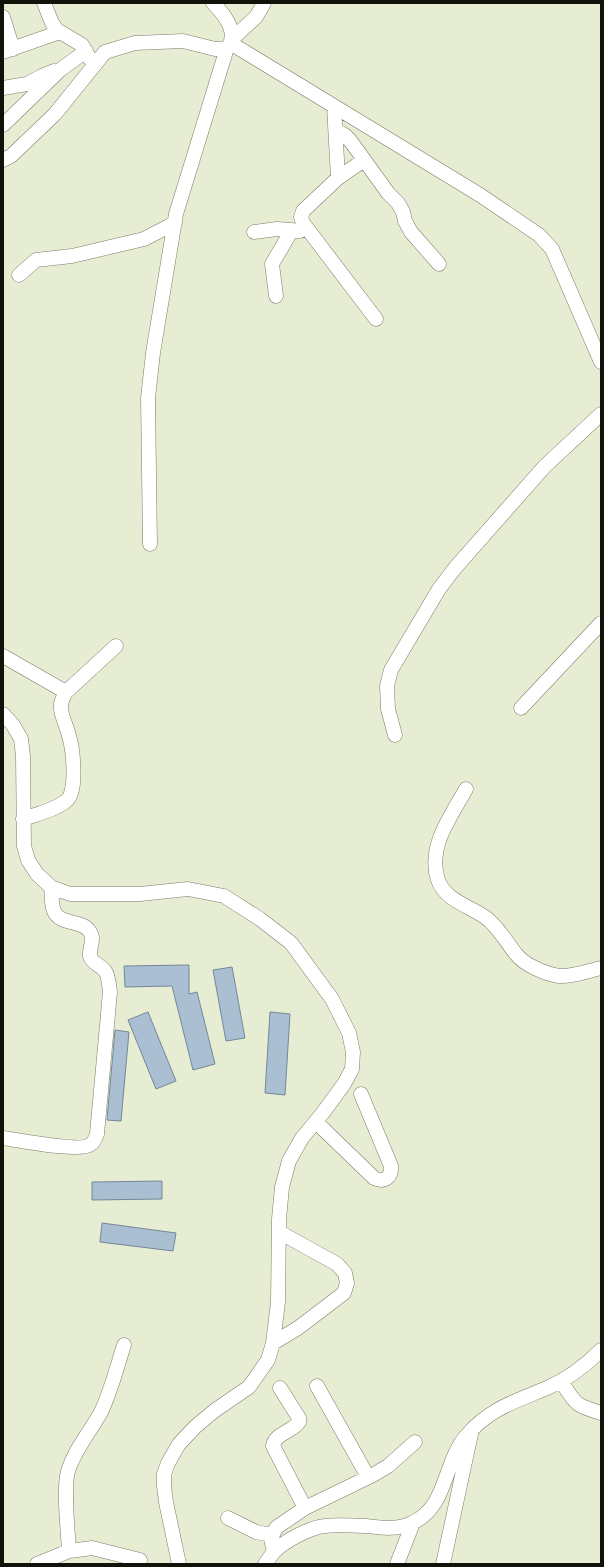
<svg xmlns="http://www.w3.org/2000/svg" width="604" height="1567" viewBox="0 0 604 1567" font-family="'Exo 2',sans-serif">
<rect width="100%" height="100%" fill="#e6edd3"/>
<path fill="#aabfd2" stroke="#748799" d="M189 965V994L197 992 215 1064 193 1070 172 986 125 987 124 966Z
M232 967 245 1038 226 1041 213 970Z
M148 1012 176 1081 156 1089 128 1020Z
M270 1012 290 1014 285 1095 265 1093Z
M115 1030 129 1032 121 1121 107 1120Z
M162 1181V1199L92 1200V1182Z
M102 1223 176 1233 173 1251 100 1242Z"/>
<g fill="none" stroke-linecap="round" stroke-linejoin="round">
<defs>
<path id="minor" d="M44 3 52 23 57 30 82 45 90 59
M3 17 13 49
M233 38 256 17 264 3
M232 44 480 195 539 235 552 249 601 362
M3 52 60 32
M3 88 27 84 42 76 54 71
M334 106 338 178
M3 125 60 70 86 51
M336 130 346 136 352 143 388 193 398 203 403 212 405 221 411 232 439 264
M3 160 11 156 55 114 105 52 135 43 183 41 215 49 227 48C240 34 224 14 213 3
M364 160 338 178 303 211 301 217 303 223 376 319
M254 232 277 229 300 231
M19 275 36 260 72 256 144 239 175 223
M276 296 272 264 292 230
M150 544 148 398 153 353 176 214 227 48
M3 656 66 692
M521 708 601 623
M3 714 13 725 21 739 23 756 24 846 28 860 37 874 51 887 70 894H140L188 889 224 896 260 919 291 943 332 999 349 1033 353 1052 352 1069 344 1084 322 1114 302 1138 289 1161 282 1187 279 1219 278 1302 273 1343 268 1360 249 1387 214 1411 195 1427 179 1444 168 1463 164 1474V1486L166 1502 179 1564
M395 735 388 709 387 686 391 670 439 589 455 568 545 466 601 414
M466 789C451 816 427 847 438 880 445 900 469 906 485 917 498 926 506 942 516 954 524 965 546 974 559 976 572 977 588 971 601 968
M23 819C37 814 55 810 66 801 78 793 73 749 69 736 67 727 62 718 61 709 60 702 63 698 66 692L116 646
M316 1122 374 1178C385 1183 392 1177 391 1166L361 1094
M3 1138C19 1140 81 1153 91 1144 94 1142 96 1137 97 1134L110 992C109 986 109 976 105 971 101 965 92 964 90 956 89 948 95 939 90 932 83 919 60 926 54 911 51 904 52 895 51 887
M273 1343 298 1328 344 1293 347 1283 345 1273 337 1264 279 1232
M561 1381C576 1404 574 1405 601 1413
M317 1386 368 1477
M280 1388 299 1418V1422C292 1432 275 1433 273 1446L305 1508
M228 1518 256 1532 272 1535
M69 1551C68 1530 63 1490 68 1471 75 1449 90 1432 101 1412 111 1391 117 1367 124 1345
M275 1551C270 1543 271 1535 277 1527L305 1508 373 1475 388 1466 415 1442
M37 1564 69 1551 92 1548 140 1560
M265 1564C268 1560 271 1555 274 1552 284 1541 311 1527 325 1526 339 1524 353 1526 367 1526 383 1528 398 1530 412 1523 448 1507 443 1462 467 1435 489 1409 516 1401 547 1388 568 1379 585 1366 601 1350
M397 1564 413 1523
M443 1564 471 1434"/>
</defs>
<use href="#minor" stroke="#787f67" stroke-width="15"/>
<use href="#minor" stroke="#fff" stroke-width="14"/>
</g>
<rect width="604" height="1567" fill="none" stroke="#11130a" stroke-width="8"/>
</svg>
